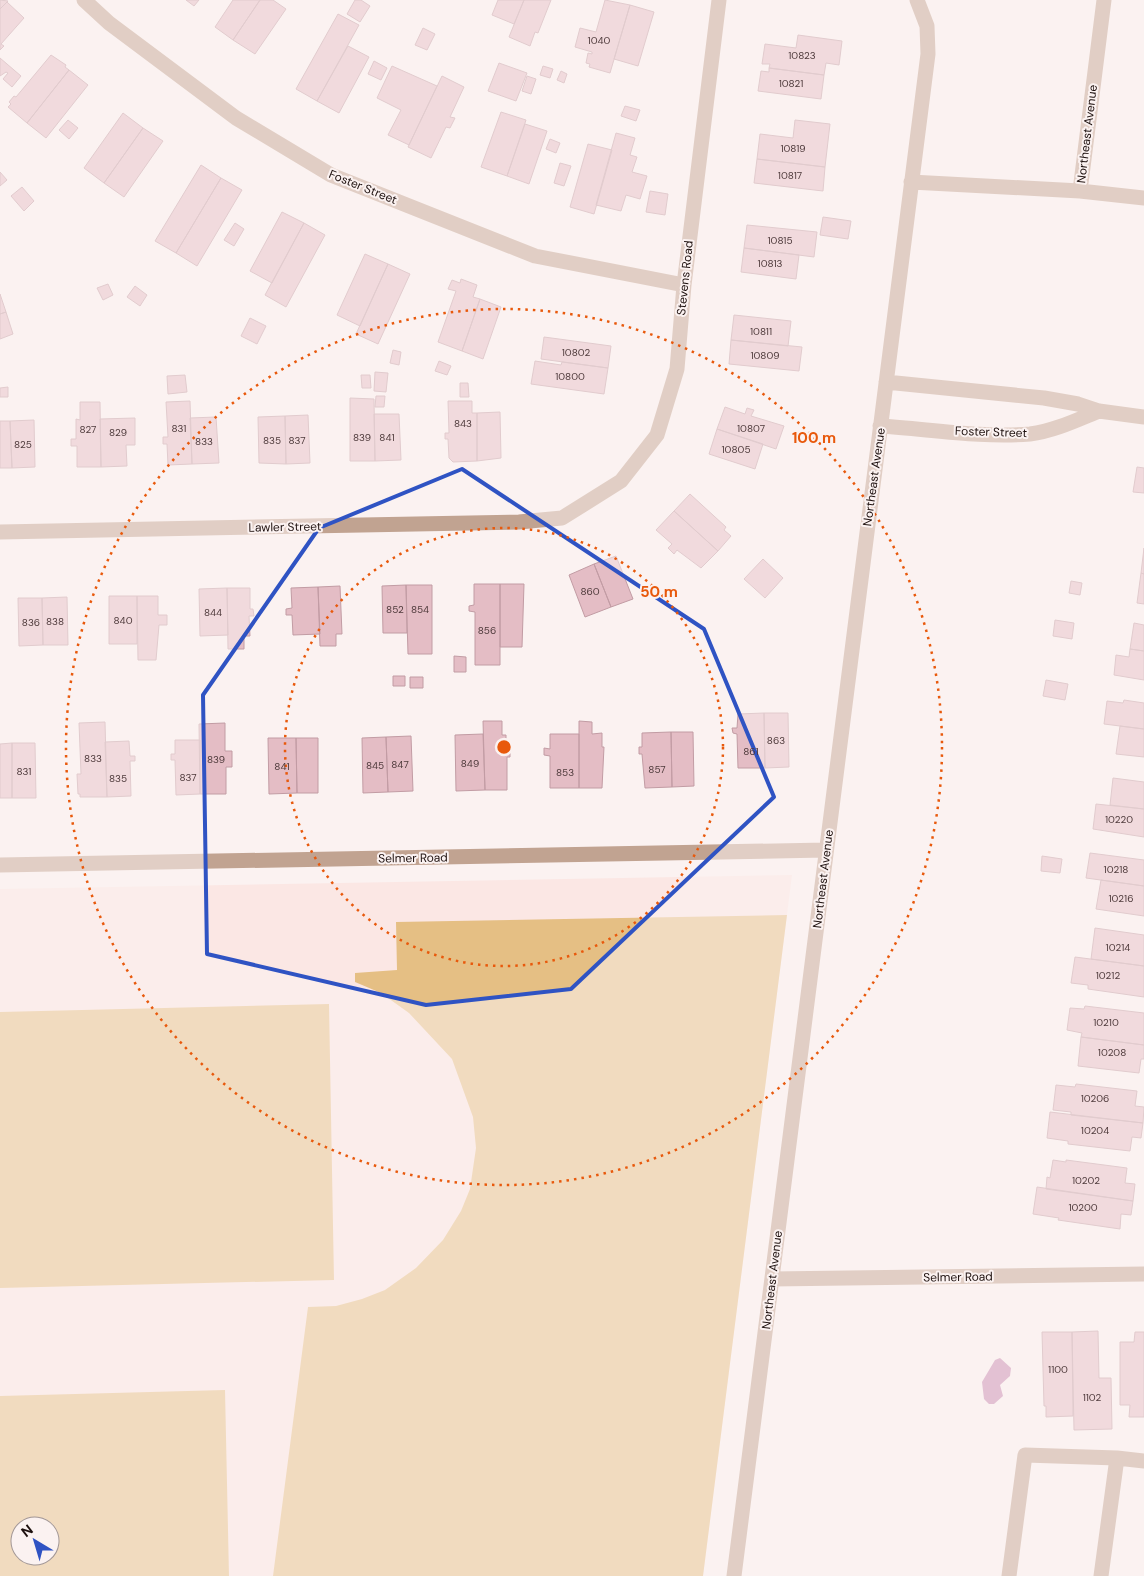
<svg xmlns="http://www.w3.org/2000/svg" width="1144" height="1576" viewBox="0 0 1144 1576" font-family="'DM Sans',sans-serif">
<rect width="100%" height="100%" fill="#fbf2f1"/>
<path fill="#fbe7e4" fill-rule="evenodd" d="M792 875 703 1576H0V889ZM20 1526H50V1556H20Z"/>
<path fill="#e5bf84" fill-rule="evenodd" d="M787 915 703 1576H273L308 1307 336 1306 362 1299 385 1290 416 1268 443 1240 461 1211 470 1189 476 1148 473 1117 452 1059 409 1013 381 993 355 982V973L397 970 396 922Z
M329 1004 334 1280 0 1288V1012Z
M225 1390 229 1576H0V1396ZM20 1526H50V1556H20Z"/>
<path fill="#c586b0" d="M1000 1358 1011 1368 1010 1376 1000 1385 1003 1396 994 1404H989L984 1399 982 1382 995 1360Z"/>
<path fill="#e4bdc5" stroke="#c29ca4" d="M0 0 8 1 0 9Z
M186 0H199L194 6Z
M233 0H260L233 40 215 27Z
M260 0H273L286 9 255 54 233 40Z
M355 0H361L370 6 360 22 347 14Z
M498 0H524L514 24 492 15Z
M524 0H551L538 33 535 32 530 46 509 37Z
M605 0 630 5 610 73 589 67 590 64 586 63 588 53 592 54V52L575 47 580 28 596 32Z
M7 2 24 18 1 44 4 46 0 50V9Z
M630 5 654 12 638 66 614 59Z
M338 14 359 25 317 101 296 89Z
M423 28 435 34 427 50 415 45Z
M798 35 842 41 839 65 826 63 824 75 769 68 770 64H762L765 44 796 48Z
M348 46 369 57 339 113 317 101Z
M51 55 66 65 65 67 69 70 27 123 8 107 11 104 9 102 14 96 16 97Z
M0 58 21 76 12 87 3 79 8 73 6 72 0 76Z
M374 61 387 68 381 80 368 74Z
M499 63 527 73 516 101 488 91Z
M392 66 437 86 409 145 388 135 401 110 377 98Z
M543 66 553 69 550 78 540 75Z
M769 68 824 75 821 99 758 91 761 71 769 72Z
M69 70 88 85 46 138 27 123Z
M561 71 567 74 564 83 557 80Z
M442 76 464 87 450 117 455 118 450 128 446 127 431 158 408 147Z
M527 76 536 79 531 94 522 91Z
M625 106 640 110 636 121 621 116Z
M501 112 526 120 507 176 481 167Z
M123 113 143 128 104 183 84 168Z
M68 120 78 128 69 139 59 130Z
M795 120 830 124 825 167 757 159 760 134 793 138Z
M525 124 547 131 529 184 507 176Z
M143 128 163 141 124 197 104 183Z
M616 133 635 138 630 155 637 157 632 172 647 176 640 199 626 195 621 211 596 205Z
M550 139 560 143 556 153 546 149Z
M588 144 612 150 594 214 570 207Z
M757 159 825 167 823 191 754 183Z
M560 163 571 166 564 186 554 183Z
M201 165 221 178 176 253 155 241Z
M0 172 7 180 0 186Z
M221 178 242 190 197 266 176 253Z
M22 187 34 201 24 211 11 196Z
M650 191 668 194 665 215 646 212Z
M282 212 304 223 272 283 250 271Z
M823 217 851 221 848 239 820 235Z
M235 223 244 229 234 246 224 240Z
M304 223 325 235 286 307 265 295Z
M747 225 817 232 814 257 744 248Z
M744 248 799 255 796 279 741 272Z
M365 254 388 264 360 326 337 315Z
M388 264 410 274 378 344 356 334Z
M461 279 477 285 473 297 480 299 462 351 438 342 456 291 448 289 452 280 460 283Z
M108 284 113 295 103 300 97 288Z
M135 286 147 295 140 306 127 297Z
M0 294 6 312 0 314Z
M480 299 501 307 483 359 462 351Z
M6 312 13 334 0 339V314Z
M734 315 791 321 788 346 731 340Z
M250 318 266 326 257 344 241 336Z
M544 337 611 346 608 368 541 359Z
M731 340 802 347 799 371 729 364Z
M393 350 401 352 399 365 390 363Z
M439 361 451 366 447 375 435 371Z
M535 361 561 365 562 362 608 368 604 394 531 384Z
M375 372 388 373 386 392 374 391Z
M185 375 187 392 168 394 167 376Z
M361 375H370L371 388H362Z
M460 383H468L469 397H460Z
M8 387V397H0V388Z
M376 396H385L384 407H375Z
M350 398 374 399 375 461H350Z
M190 401 192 464 168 465 167 444H163V437H168L166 402Z
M448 401H472V413H477V461L453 462 449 458 448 439H445V433H449Z
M80 402H100L101 467H77V446H71V439H76V419L80 420Z
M725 407 745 414 747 408 754 410 751 416 784 426 776 449 717 429Z
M500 412 501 458 477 461V413Z
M374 414H399L401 460 375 461Z
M308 415 310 463 286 464 285 416Z
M285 416 286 464 259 463 258 417Z
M216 417 219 463 192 464 190 418Z
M135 418V445H126L127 466 101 467 100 419Z
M34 420 35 467 12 468 10 421Z
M0 421H10L12 468H0Z
M717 429 763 444 755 469 709 454Z
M1137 467 1144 468V493L1133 492Z
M690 494 726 527 724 530 731 536 718 551 674 511Z
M674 511 718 551 701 568 677 550 674 554 668 548 672 544 656 530Z
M1144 548V574L1141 573Z
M616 556 633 599 611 607 594 564Z
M763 559 783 578 765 598 744 579Z
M594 564 611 607 585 617 569 575Z
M1141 573 1144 574V604L1137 603Z
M1071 581 1082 583 1080 595 1069 593Z
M474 584H500V665H475V612L469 611V606L474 605Z
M500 584H524L522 647H500Z
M406 585H432V654H408Z
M406 585 407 633H383L382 586Z
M340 586 342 634H336V646H320L318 587Z
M318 587 320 634 293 635 292 615H286V609L292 608 291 588Z
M227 588 228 635 200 636 199 589Z
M227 588H250V609H253L254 616H249L250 636H244V649H228Z
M109 596H137V644H109Z
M137 596H158V615H167V625H159L156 660H138Z
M67 597 68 645H43L42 598Z
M18 598H42L43 645 19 646Z
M1055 620 1074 623 1072 639 1053 636Z
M1134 623 1144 625V651L1130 649Z
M1130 649 1144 651V680L1114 675 1116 655 1129 657Z
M454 656 466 657V672H454Z
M393 676H405V686H393Z
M410 677H423V688H410Z
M1046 680 1068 684 1065 700 1043 696Z
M1124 700 1144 703V729L1104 724 1107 701 1123 703Z
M764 713 765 768H738L737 734 733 733 732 728H737L738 714Z
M764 713H788L789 767 765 768Z
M483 721H502V735H506V749H510V757H507V790H485Z
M579 721 592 722V734L602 733V747H604L602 788H579Z
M105 722 107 797H80V794H78L77 774H81L79 723Z
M225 723V751H232V767H226V794H200L199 724Z
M1120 726 1144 729V757L1116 754Z
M671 732H693L694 786 672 787Z
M671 732 672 787 645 788 642 754H639V747H642V733Z
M483 734 485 790 456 791 455 735Z
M550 734H579V788H550V756L544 755V748L550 749Z
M411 736 413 791 388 792 386 737Z
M386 737 388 792 363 793 362 738Z
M268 738H296L297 793 269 794Z
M296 738H318V793H297Z
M175 740H200V794L176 795 175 760H171V754H175Z
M129 741 130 756H135V761H130L131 796 107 797 105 742Z
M12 743V798H0V744Z
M12 743H35L36 798H12Z
M1113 778 1144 782V809L1110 805Z
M1096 804 1144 809V837L1093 829Z
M1090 853 1144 860V886L1086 878Z
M1042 856 1062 859 1060 873 1041 871Z
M1101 880 1144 886V916L1096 909Z
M1095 928 1144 935V966L1091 959Z
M1075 957 1144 966V997L1088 989V985L1071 983Z
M1085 1006 1144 1013V1045L1081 1037 1082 1033 1067 1030 1070 1008 1084 1009Z
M1081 1037 1144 1045V1059H1141L1139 1073 1078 1066Z
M1076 1084 1137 1091 1135 1106 1144 1107 1143 1123 1071 1115V1112L1053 1110 1056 1085 1075 1087Z
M1050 1112 1143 1123 1141 1138 1132 1137 1130 1151 1068 1144V1141L1047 1138Z
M1053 1160 1066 1162V1160L1127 1168 1125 1183 1135 1184 1133 1201 1046 1189 1047 1177 1050 1178Z
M1037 1187 1133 1201 1131 1215 1121 1214 1120 1229 1058 1220 1059 1218 1033 1214Z
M1098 1331 1099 1378H1111L1112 1429 1074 1430 1072 1332Z
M1042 1332H1072L1073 1416 1046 1417V1406H1044Z
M1135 1332H1144V1417H1129L1130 1405H1120V1342H1134Z"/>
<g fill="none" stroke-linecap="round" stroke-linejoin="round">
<path stroke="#c1a391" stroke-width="15" d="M84 0 109 23 236 118 331 175 535 256 684 285
M911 182 1080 191 1104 0
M1080 191 1144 198
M886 382 1044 398 1078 404 1099 411 1144 417
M880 426C929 429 981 438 1030 434 1054 431 1077 420 1099 411
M0 532 519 522 562 518 621 481 657 435 677 369 684 285 719 0
M0 865 826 850
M772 1279 1144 1274
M734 1576 928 54 927 26 917 0
M1009 1576 1025 1455 1117 1458
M1101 1576 1117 1458 1144 1461"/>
</g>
<path d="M0 0H1144V1576H0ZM462 469 704 629 774 797 571 989 426 1005 207 954 203 695 319 528Z" fill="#fbf2f1" fill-opacity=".55" fill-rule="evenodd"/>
<path fill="none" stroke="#2f53c3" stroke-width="4" stroke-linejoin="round" d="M462 469 704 629 774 797 571 989 426 1005 207 954 203 695 319 528Z"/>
<g fill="none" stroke="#e8590c" stroke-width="2.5" stroke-dasharray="2.5 5">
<circle cx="504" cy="747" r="219"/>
<circle cx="504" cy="747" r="438"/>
</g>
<g text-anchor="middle" stroke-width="4" stroke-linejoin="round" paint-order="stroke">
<g font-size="10" fill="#4e3a3b">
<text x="599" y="44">1040</text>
<text x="802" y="59">10823</text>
<text x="791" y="87">10821</text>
<text x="793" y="152">10819</text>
<text x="790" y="179">10817</text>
<text x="780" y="244">10815</text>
<text x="770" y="267">10813</text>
<text x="761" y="335">10811</text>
<text x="576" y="356">10802</text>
<text x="765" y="359">10809</text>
<text x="570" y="380">10800</text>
<text x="463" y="427">843</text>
<text x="179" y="432">831</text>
<text x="751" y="432">10807</text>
<text x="88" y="433">827</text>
<text x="118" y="436">829</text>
<text x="362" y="441">839</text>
<text x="387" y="441">841</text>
<text x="272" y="444">835</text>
<text x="297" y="444">837</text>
<text x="204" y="445">833</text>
<text x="23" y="448">825</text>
<text x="736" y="453">10805</text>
<text x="590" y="595">860</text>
<text x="395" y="613">852</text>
<text x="420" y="613">854</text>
<text x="213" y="616">844</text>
<text x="123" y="624">840</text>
<text x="55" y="625">838</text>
<text x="31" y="626">836</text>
<text x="487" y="634">856</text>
<text x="776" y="744">863</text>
<text x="751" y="755">861</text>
<text x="93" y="762">833</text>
<text x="216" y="763">839</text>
<text x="470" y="767">849</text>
<text x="400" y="768">847</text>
<text x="375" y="769">845</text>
<text x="282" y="770">841</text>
<text x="657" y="773">857</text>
<text x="24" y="775">831</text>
<text x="565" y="776">853</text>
<text x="188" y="781">837</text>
<text x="118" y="782">835</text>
<text x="1119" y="823">10220</text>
<text x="1116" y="873">10218</text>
<text x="1121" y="902">10216</text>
<text x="1118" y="951">10214</text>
<text x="1108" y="979">10212</text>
<text x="1106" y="1026">10210</text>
<text x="1112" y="1056">10208</text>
<text x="1095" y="1102">10206</text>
<text x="1095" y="1134">10204</text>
<text x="1086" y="1184">10202</text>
<text x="1083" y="1211">10200</text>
<text x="1058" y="1373">1100</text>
<text x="1092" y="1401">1102</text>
</g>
<g font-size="12" fill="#1c0f0d" stroke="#fbf2f1">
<text transform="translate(1087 134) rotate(-83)" y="4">Northeast Avenue</text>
<text transform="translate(363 187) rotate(22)" y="4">Foster Street</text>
<text transform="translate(685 278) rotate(-84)" y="4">Stevens Road</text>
<text transform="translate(991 432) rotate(2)" y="4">Foster Street</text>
<text transform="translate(874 477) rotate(-82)" y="4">Northeast Avenue</text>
<text transform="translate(285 527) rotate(-1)" y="4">Lawler Street</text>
<text transform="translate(413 858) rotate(-1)" y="4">Selmer Road</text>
<text transform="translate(823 879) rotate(-83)" y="4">Northeast Avenue</text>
<text transform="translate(958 1277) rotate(-1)" y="4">Selmer Road</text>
<text transform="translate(772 1280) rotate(-83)" y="4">Northeast Avenue</text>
</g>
</g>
<circle cx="504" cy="747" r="8" fill="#e8590c" stroke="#fbf2f1" stroke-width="2.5"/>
<g font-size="15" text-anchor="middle" font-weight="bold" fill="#e8590c" stroke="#fbf2f1" stroke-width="4" stroke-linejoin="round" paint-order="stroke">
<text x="814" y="443">100 m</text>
<text x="659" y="597">50 m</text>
</g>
<g transform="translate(35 1541) rotate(322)"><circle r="24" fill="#fbf2f1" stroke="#a29796"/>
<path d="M0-4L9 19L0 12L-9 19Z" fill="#2f53c3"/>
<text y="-8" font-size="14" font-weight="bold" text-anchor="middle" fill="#1c0f0d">N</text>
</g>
</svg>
